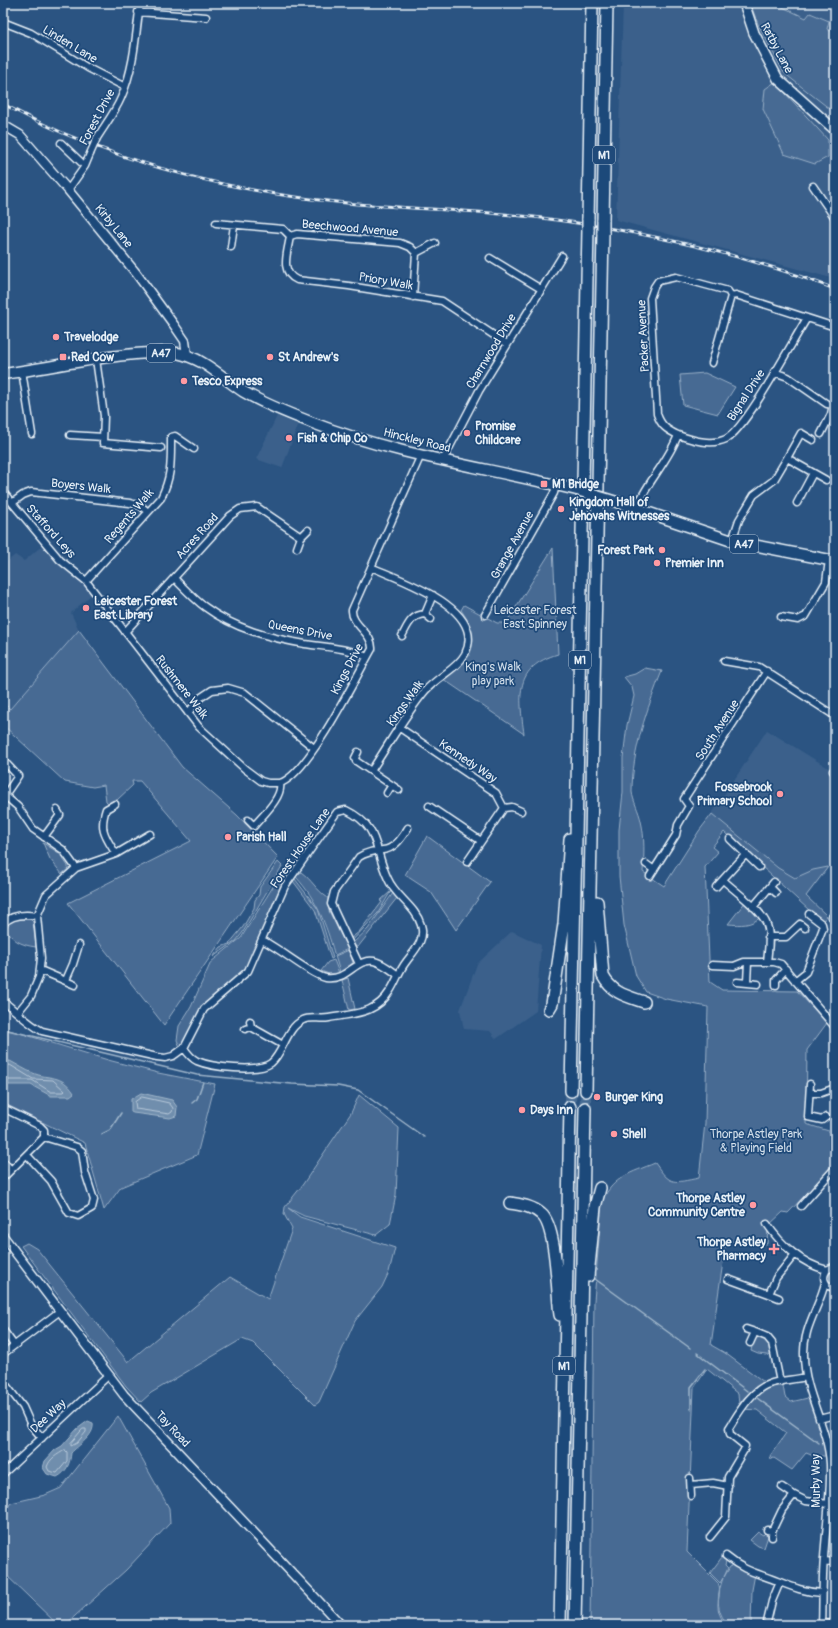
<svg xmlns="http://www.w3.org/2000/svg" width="838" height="1628" viewBox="0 0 838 1628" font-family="Pangolin,sans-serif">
<rect width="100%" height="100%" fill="#2b5482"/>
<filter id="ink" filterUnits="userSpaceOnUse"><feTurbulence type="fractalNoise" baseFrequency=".025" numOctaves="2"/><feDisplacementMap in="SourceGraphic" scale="8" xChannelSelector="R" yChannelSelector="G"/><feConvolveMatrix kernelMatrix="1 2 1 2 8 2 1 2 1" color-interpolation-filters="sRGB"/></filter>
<g filter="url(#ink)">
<path fill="#3a608b" d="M623 3H835V279L616 220Z
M277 416 298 425 282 468 256 459Z
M44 544 92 594 71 613 79 630 10 709 3 702V565L15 555 24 561Z
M767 730 835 772V859L806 898 711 815Z
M512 931 541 945 536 1011 496 1039 490 1031 464 1029 460 1010 477 964Z"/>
<path fill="#476b93" stroke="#98aec6" d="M750 3H774L806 18 810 13 829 21 827 29 835 33V113L784 73 758 24Z
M775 82 828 140V157L815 164 784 154 763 109 765 89Z
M705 373 735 387 718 414 683 405 680 375Z
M553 548 558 654C514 667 519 695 524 734L443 679C469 658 484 642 461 610L464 605 497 623H506Z
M79 630 182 767 237 815 278 857 164 1025 68 903 191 841 140 781H132L133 785 117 800 108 803 106 801 104 785 93 787 65 782 3 725V702L10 709Z
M645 668 662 671C647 709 632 750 632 792 633 801 639 811 641 821 645 837 644 856 643 872L664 886 699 831 712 814 778 868 795 878 813 870 828 867 806 896 827 916 822 922 724 832 712 847 718 852 705 867 710 982 722 990 797 991 827 1023 807 1050 806 1124 832 1132 835 1129V1164L788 1213 783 1212 768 1226 767 1244 726 1241 711 1345 725 1353 764 1382 769 1384 780 1382 783 1386 785 1397 791 1402 812 1397 826 1440 831 1437V1434L835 1436V1463H830L829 1456H820L819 1458 806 1453 792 1470 774 1458 771 1459 770 1456 786 1433 757 1410 743 1409 750 1399 746 1396 739 1404 738 1394 707 1369 694 1388 687 1552 718 1583C724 1598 710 1604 726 1625H590L594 1301 602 1201C614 1176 631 1173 655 1163 671 1186 673 1183 699 1178L705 1123 708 1007 666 999 646 992 636 976 624 925 619 876V830L623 792V758L627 725 634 696 632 687 624 677 635 674Z
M427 836 490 882 456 930 431 892 405 875Z
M43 843 59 853 68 866V869L62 874 50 859Z
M278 862 282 866 243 932 236 941 213 957 221 947 229 944 243 927 254 908 255 900 259 895 260 887Z
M284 869 290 875 279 890 247 968 205 1005 184 1042 180 1047 177 1040 179 1026 191 1007 211 962 241 938Z
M301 872C312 880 316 890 328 898L329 911 348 949 335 955 334 953C326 924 317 900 296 877Z
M295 879 318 909 333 958 331 959 315 910 293 881Z
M391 891 378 913 352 941 351 938 359 932 382 902 380 901Z
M393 893 397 898 358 947H356L353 943 368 929Z
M746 901 762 916C751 926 741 925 728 924Z
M17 919H30L33 922 36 947C20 945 12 940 3 926Z
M349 950 353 963 340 972 335 956Z
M334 960 339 973 329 974 321 971 328 962Z
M348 978 355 1009 349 1010 342 980Z
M3 1028 108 1060 158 1073 215 1084 197 1155 121 1187 104 1210 85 1143 3 1103Z
M359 1095 399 1128 396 1195 390 1224 376 1235 304 1216 288 1208 300 1217 395 1248 389 1272 382 1287 355 1321 319 1402 315 1405 253 1343 242 1339 151 1393 141 1402 126 1386 21 1246 27 1243 37 1249 128 1362 230 1277 268 1299 292 1229 284 1214 285 1207 301 1187 351 1113Z
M755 1332 767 1337 775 1356 758 1354 751 1351Z
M118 1416 169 1508 170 1523 126 1570 65 1625H58L3 1572V1513L11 1503 45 1495 61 1488Z
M758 1532 763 1535 765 1533 768 1536 764 1548 758 1546 750 1540Z
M722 1557 726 1561 725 1565 728 1568 724 1577 733 1562 755 1574 752 1590 751 1625H728C715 1610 717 1596 723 1578L720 1583 710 1573Z"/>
<path fill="#708ead" stroke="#a0b6cb" d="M10 1061C18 1065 25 1070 33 1073 49 1080 61 1073 74 1093L70 1096H51L31 1085H8L3 1084V1062Z
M141 1093 172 1100 177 1107 176 1116 170 1118 133 1113 131 1112V1099Z
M88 1421 93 1423C95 1436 78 1445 71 1453 70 1463 67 1472 57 1477L47 1474 43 1468 45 1461 55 1450 62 1446 77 1429Z"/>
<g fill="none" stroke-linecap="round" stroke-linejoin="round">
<path stroke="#b8c9da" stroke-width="1" d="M3 1066 10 1065 33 1079 53 1080 65 1091 64 1092H51L32 1080H3
M142 1097 169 1103 173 1108 172 1112 169 1114 136 1109 135 1102Z
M83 1429H86V1432L77 1443 71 1446V1443Z
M65 1450 67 1452V1461L57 1473 49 1471 47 1467C50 1458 57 1455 65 1450Z"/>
<path stroke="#a0b6cb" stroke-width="1.5" d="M3 1029 197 1075 292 1084 338 1086 358 1090 424 1137
M192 1103 197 1099 203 1082
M102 1134 110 1130 121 1113
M595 1279 690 1348
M697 1353 747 1391
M757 1398 819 1443
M691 1409V1387L705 1369
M833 1452 835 1453"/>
<path stroke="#476c94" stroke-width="11" stroke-dasharray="11 5.5" stroke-linecap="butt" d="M570 1107 571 1091
M585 1108 586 1091"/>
<defs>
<path id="minor" d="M138 12 206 17
M3 22 31 33 88 68 125 87
M97 138C105 125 115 112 121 98 134 69 136 34 140 3
M61 143 85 166
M813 186 835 218
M68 190 85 166 90 154
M216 223 283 229 290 236
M290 236C288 252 279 272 297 280L349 286 442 301 507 344
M290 236 297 234 400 243 410 247 416 253 413 297
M231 247 234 225
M416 253 435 243
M490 258 541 289
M96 359 104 416 103 443 161 448
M712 363 731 296
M22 371 32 434
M774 372 788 377 827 404 835 405
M821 434 831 414 833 405
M70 435 103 437
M678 435C692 440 711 446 726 439 746 429 792 342 807 318
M787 458 801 433 813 440
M443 460 479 391 562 256
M3 492 60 560 86 581 199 727 245 769 261 781 268 783H280
M12 503 23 495 31 492 130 503 141 506 148 512
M797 503 813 473
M636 509C646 483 668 462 678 435 667 430 661 426 657 414L650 298 654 287 658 281 676 277 728 291 731 296 736 295 835 327
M732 541 739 520 754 495 774 480 787 458 826 480
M297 548 301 537 308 530
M371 567C400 580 488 608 465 654 457 669 437 677 425 691 405 715 389 744 371 771
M174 578C184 588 194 599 205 607 235 629 270 638 305 644 326 647 348 648 367 657
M86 581 161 498C172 476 171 461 171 437L175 436 194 449
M425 614 431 619
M485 615 554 493 556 485
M781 617 798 620 806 616 826 582 829 560
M125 632 230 516 240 509 257 507 301 537
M402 636C408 625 411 615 425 614L433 595
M724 661 759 667 835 716
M188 713 200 698 212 690 228 688 245 693 314 748
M400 728 496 793 504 808 512 807 521 811
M358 752 355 758 356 761 399 790
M3 760 18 776 5 795
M833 771 835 769
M387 793 392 785
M3 794 18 807 33 829 63 850 76 868
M115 804 106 809C99 830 105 836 116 854
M429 806 481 841
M248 820 254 826C263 815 283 797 280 783 308 775 356 677 372 649 373 633 351 625 352 610L421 455
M44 837 60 815 57 810
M730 839 759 867
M467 862 504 808
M646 864 654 870
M650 876 676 835 678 825 689 806 684 799 767 671
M723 880C734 890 763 911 767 925 771 936 768 951 767 962
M716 887 746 854
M770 887 776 893
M753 907 774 882
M832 917 835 913
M3 924C12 914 25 914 37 916
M768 937H786L800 924 805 928
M262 940C279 948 311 975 326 978 348 981 355 958 374 961 383 963 391 970 398 975
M359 964 331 904 334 892 359 857C366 852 374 851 383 850 395 849 402 837 408 828
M712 965 734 966 744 962H774L781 964 835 1027
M40 970 75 985
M66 980 73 964 79 945
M795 981 806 972 823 928 822 924 809 914
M737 982 758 984
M747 982 748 962
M776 985V980L786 969
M3 1001C16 1011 27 1023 42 1031L157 1057 165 1058 173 1056 184 1048 204 1009 248 971 285 886 337 812 346 810C381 827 373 848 388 879 395 896 416 907 421 925 426 940 414 951 406 962 399 971 396 982 390 991 375 1015 354 1013 329 1018 320 1020 311 1016 303 1020 286 1028 284 1052 271 1063 258 1073 211 1067 197 1061 191 1058 188 1054 184 1048
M18 1012 31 996 39 977 41 958 37 916 46 895 76 868 116 854 150 834
M251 1027 283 1045
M245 1029 251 1027 250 1021
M810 1084 808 1117 822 1120 826 1117
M810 1093H821L835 1088
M3 1108 40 1126 44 1130V1137
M27 1155 51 1181 69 1213 78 1216 92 1208 94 1200 85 1172 82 1151 77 1147 44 1137
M3 1161 11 1170
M3 1178 44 1137
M801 1206 835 1168
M767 1224C781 1245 802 1264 827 1270
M835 1266 827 1270C821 1278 825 1287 835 1288
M728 1279 769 1294 776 1278 795 1254
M769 1294 779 1298
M746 1329 755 1332 750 1343
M3 1330 14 1345
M755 1332 767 1337 772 1343 780 1382
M3 1354 60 1311
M3 1381 23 1407 31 1425 42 1438
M819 1419 835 1415
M3 1474 109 1375
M690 1478 691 1496
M691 1485 713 1483 728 1486
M782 1487 794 1495
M767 1530 772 1531V1537
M772 1531 782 1510 794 1495 806 1501 828 1504
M710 1537 726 1517 728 1477 744 1450 745 1446 730 1434 729 1428C738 1414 751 1390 769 1384 780 1380 794 1380 806 1377
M726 1556C743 1570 753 1572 772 1579 790 1586 803 1592 822 1593
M824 1561 835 1562
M767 1622 772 1601 780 1582
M822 1623 835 1624
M822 1625C823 1603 822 1580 824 1558 826 1527 831 1495 830 1464 828 1426 804 1393 804 1355 803 1328 819 1308 825 1283"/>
<path id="tertiary" d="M3 125 20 135 68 190 136 273 174 325 185 341 187 355
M3 1236 124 1395 341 1625"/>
<path id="secondary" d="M744 3 754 33 778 79 835 130"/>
<path id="primary" d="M3 374C47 368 90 358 135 354 148 353 163 351 177 353 204 358 222 378 244 392 266 405 290 414 313 423 398 456 489 468 577 490
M620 503 732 541 835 561"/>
<path id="motorway" d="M588 220 592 3
M603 221 607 3
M597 902 603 976C612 993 626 996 644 1002
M549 1009 552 1004 564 924 570 839
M571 1091 588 229
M586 1091 603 232
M510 1203C521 1205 532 1206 541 1214 557 1226 557 1294 560 1315
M588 1276 595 1207 600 1188
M560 1625 570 1107
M575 1625 585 1108"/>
</defs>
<use href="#minor" stroke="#e8f1f8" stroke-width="9"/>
<use href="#tertiary" stroke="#e8f1f8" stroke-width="11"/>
<use href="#secondary" stroke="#e8f1f8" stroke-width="12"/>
<use href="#primary" stroke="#e8f1f8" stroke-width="13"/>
<use href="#motorway" stroke="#e8f1f8" stroke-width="14"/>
<use href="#minor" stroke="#1f4a7a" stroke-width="6"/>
<use href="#tertiary" stroke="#1f4a7a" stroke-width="8"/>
<use href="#secondary" stroke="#1f4a7a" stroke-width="9"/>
<use href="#primary" stroke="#1f4a7a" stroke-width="10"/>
<use href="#motorway" stroke="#1f4a7a" stroke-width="11"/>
<defs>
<path id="rail" d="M3 104C105 159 221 190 336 202 405 209 474 210 542 218 641 231 741 253 835 289"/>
</defs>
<use href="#rail" stroke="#e8f1f8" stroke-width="3"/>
<use href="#rail" stroke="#1f4a7a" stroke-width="1.5" stroke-dasharray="4.5" stroke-linecap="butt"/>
<defs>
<path id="minor-bridge" d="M90 154 97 138"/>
<path id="primary-bridge" d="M577 490 620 503"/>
<path id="motorway-bridge" d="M588 229V220
M603 232V221"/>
</defs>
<use href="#minor-bridge" stroke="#e8f1f8" stroke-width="9" stroke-linecap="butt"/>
<use href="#primary-bridge" stroke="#e8f1f8" stroke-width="13" stroke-linecap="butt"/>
<use href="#motorway-bridge" stroke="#e8f1f8" stroke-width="14" stroke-linecap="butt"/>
<use href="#minor-bridge" stroke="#1f4a7a" stroke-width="6"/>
<use href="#primary-bridge" stroke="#1f4a7a" stroke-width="10"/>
<use href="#motorway-bridge" stroke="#1f4a7a" stroke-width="11"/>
</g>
</g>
<g fill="#ff9aa2" stroke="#1f4a7a" stroke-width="1.5">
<circle cx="56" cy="337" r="4"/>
<rect x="59" y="353" width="8" height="8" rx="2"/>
<circle cx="270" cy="357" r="4"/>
<circle cx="184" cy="381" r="4"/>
<circle cx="467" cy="433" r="4"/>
<circle cx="289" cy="438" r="4"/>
<rect x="540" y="480" width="8" height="8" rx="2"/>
<circle cx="561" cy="509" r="4"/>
<circle cx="662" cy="550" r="4"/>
<circle cx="657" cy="563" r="4"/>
<circle cx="86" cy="608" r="4"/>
<circle cx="780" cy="794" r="4"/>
<circle cx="228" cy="837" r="4"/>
<circle cx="597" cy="1097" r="4"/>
<circle cx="522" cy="1110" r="4"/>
<circle cx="614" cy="1134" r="4"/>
<circle cx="753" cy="1205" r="4"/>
<path d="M772 1243h4v4h4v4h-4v4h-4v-4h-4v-4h4z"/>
</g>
<g text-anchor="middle" stroke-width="3.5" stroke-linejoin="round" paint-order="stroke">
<g fill="#1f4a7a" stroke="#acbfd2" stroke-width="1">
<rect x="593" y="146" width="22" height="18" rx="3"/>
<rect x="147" y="344" width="28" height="18" rx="3"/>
<rect x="730" y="535" width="28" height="18" rx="3"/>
<rect x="569" y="651" width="22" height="18" rx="3"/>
<rect x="553" y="1357" width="22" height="18" rx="3"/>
</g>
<g font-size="11" font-weight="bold" fill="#e8f1f8">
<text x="604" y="159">M1</text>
<text x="161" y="357">A47</text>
<text x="744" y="548">A47</text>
<text x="580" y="664">M1</text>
<text x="564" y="1370">M1</text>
</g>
<g font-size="12" fill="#e8f1f8" stroke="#1f4a7a">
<text transform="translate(70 44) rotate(31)" y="4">Linden Lane</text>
<text transform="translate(777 48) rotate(62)" y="4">Ratby Lane</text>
<text transform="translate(97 117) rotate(-62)" y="4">Forest Drive</text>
<text transform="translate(114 226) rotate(51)" y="4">Kirby Lane</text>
<text transform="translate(350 228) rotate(5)" y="4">Beechwood Avenue</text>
<text transform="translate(386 281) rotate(10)" y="4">Priory Walk</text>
<text transform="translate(643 336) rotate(-93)" y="4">Packer Avenue</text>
<text transform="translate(491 351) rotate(-59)" y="4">Charnwood Drive</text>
<text transform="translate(746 395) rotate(-57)" y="4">Bignal Drive</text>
<text transform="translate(417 440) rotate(14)" y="4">Hinckley Road</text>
<text transform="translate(81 486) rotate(6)" y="4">Boyers Walk</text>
<text transform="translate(129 516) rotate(-49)" y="4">Regents Walk</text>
<text transform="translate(51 531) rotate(48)" y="4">Stafford Leys</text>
<text transform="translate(197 536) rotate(-48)" y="4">Acres Road</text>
<text transform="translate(512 545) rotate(-61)" y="4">Grange Avenue</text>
<text transform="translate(300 630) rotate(11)" y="4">Queens Drive</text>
<text transform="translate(347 669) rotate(-62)" y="4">Kings Drive</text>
<text transform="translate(182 687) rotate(52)" y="4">Rushmere Walk</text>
<text transform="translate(405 703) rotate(-54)" y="4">Kings Walk</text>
<text transform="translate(717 730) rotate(-57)" y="4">South Avenue</text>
<text transform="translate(468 761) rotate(34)" y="4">Kennedy Way</text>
<text transform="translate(300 848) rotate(-55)" y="4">Forest House Lane</text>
<text transform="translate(48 1416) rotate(-43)" y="4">Dee Way</text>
<text transform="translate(173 1429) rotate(47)" y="4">Tay Road</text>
<text transform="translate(816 1481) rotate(-90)" y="4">Murby Way</text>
</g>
<g font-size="12" font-weight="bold" fill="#e8f1f8" stroke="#1f4a7a" text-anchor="start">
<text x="64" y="341">Travelodge</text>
<text x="71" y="361">Red Cow</text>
<text x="278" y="361">St Andrew's</text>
<text x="192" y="385">Tesco Express</text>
<text x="475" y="430">Promise<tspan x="475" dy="14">Childcare</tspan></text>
<text x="297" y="442">Fish &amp; Chip Co</text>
<text x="552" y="488">M1 Bridge</text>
<text x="569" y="506">Kingdom Hall of<tspan x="569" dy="14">Jehovahs Witnesses</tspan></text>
<text x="654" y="554" text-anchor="end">Forest Park</text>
<text x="665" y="567">Premier Inn</text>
<text x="94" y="605">Leicester Forest<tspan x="94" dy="14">East Library</tspan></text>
<text x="772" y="791" text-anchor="end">Fossebrook<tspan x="772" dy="14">Primary School</tspan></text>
<text x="236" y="841">Parish Hall</text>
<text x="605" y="1101">Burger King</text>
<text x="530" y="1114">Days Inn</text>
<text x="622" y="1138">Shell</text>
<text x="745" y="1202" text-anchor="end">Thorpe Astley<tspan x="745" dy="14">Community Centre</tspan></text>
<text x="766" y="1246" text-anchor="end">Thorpe Astley<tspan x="766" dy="14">Pharmacy</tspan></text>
</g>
<g font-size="12" fill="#d0dde9" stroke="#1f4a7a">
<text x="535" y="614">Leicester Forest<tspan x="535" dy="14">East Spinney</tspan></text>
<text x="493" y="671">King's Walk<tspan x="493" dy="14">play park</tspan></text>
<text x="756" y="1138">Thorpe Astley Park<tspan x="756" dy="14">&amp; Playing Field</tspan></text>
</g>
</g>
<rect width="838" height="1628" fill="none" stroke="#1f4a7a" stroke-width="16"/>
<rect x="8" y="8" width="822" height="1612" fill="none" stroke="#e8f1f8" stroke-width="1.5" filter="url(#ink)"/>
</svg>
